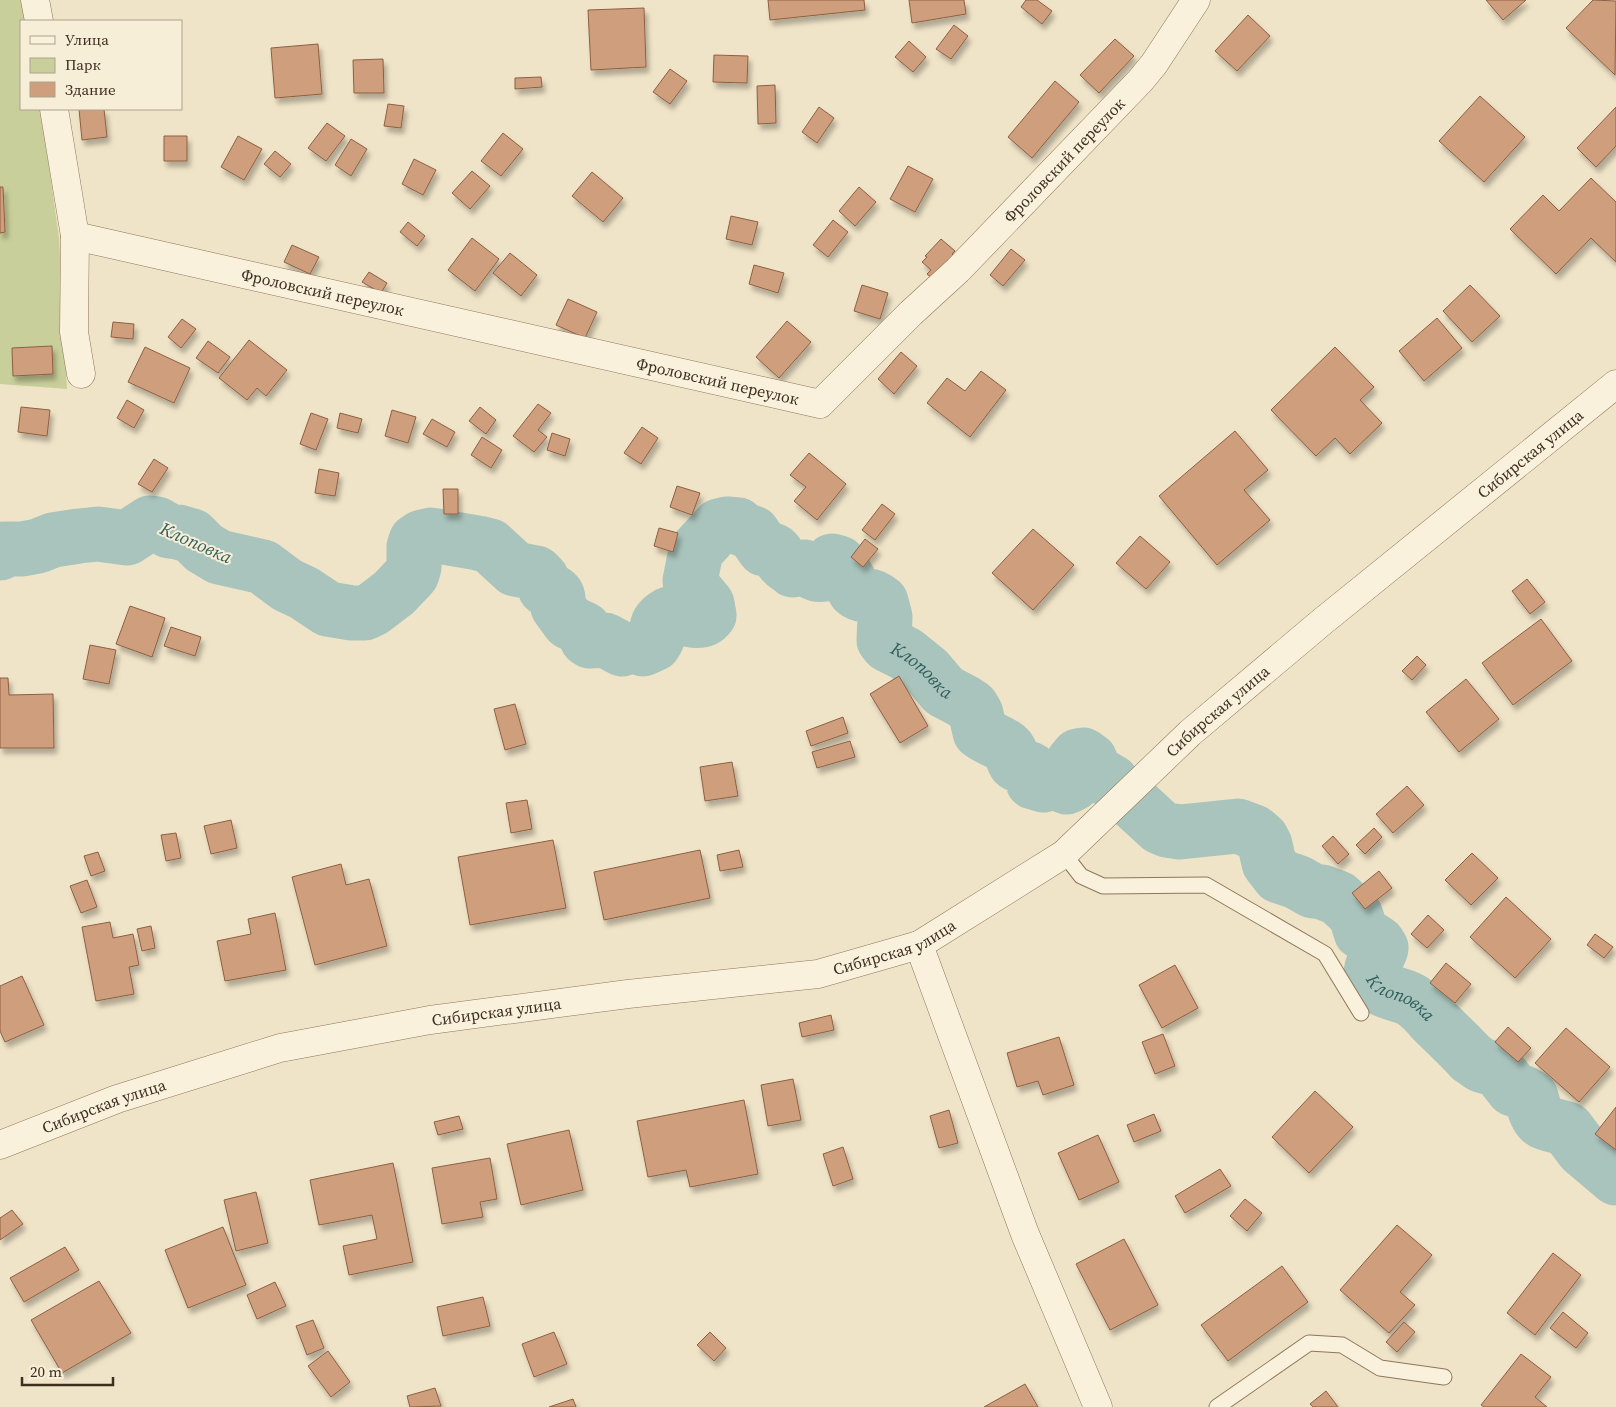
<svg xmlns="http://www.w3.org/2000/svg" width="1616" height="1407" viewBox="0 0 1616 1407" font-family="'Source Serif 4',serif">
<defs>
<filter id="shadow"><feDropShadow dx="3" dy="5.5" stdDeviation="2.5" flood-color="#0004"/></filter>
</defs>
<rect width="100%" height="100%" fill="#f0e4c8"/>
<path fill="#c9cf9b" d="M0 0H27L30 21H21V109H41L59 238 67 389 0 384Z"/>
<g fill="none" stroke-linecap="round" stroke-linejoin="round">
<g stroke="#a9c4bc" stroke-width="55">
<path d="M0 553 4 549H22L38 546 53 540 79 536 98 534 127 538 150 523 157 524 169 531 178 532 192 536 204 548 219 557 263 567 287 585 304 593 328 609 352 613H365L373 609 394 593 412 574 414 567V547L416 541 422 537 431 535 478 543 490 546 515 569 536 573 542 579 545 588C557 593 559 593 558 607L569 622 584 629 587 639 590 641 605 640 622 649"/>
<path id="s1" d="M643 649 654 644 657 639C655 627 658 620 669 614 681 616 700 627 709 615L707 604 692 586 690 581 696 551 719 526 727 524 738 525 742 529 753 533 764 549C779 550 774 552 783 562 785 565 790 567 793 570L804 567C814 574 818 577 830 572V564L832 561 839 563 855 591C864 599 869 591 881 602L885 617 884 640 888 645 906 654 927 671 944 691 963 701 972 707 976 714 980 732C988 738 997 741 1005 746 1012 750 1011 757 1015 763 1019 767 1025 767 1030 769L1033 782 1043 785 1055 782 1067 787 1073 784 1075 779 1073 762 1078 756 1083 755 1090 760 1095 772 1112 782"/>
<path id="s2" d="M1135 804 1160 827 1167 830 1180 832 1238 826 1254 832 1262 839 1265 845 1269 863 1279 876 1297 882 1313 891 1322 892 1338 898 1351 910 1356 916 1361 932 1378 943 1381 948C1378 960 1367 967 1373 980 1380 994 1402 993 1413 1001 1421 1006 1427 1013 1433 1020 1446 1033 1459 1045 1471 1058L1481 1065 1498 1070 1513 1089 1522 1092 1531 1097C1539 1127 1541 1121 1567 1129L1583 1150 1616 1178"/>
</g>
</g>
<path fill="#cf9f7d" stroke="#8d5f41" filter="url(#shadow)" d="M768 0H864L865 10 770 20Z
M909 0H964L966 14 912 23Z
M1026 0H1037L1052 11 1042 24 1021 7Z
M1486 0H1526L1503 20Z
M1593 0 1616 1 1615 75 1566 28Z
M644 8 646 67 591 70 588 10Z
M1248 15 1270 36 1237 71 1215 51Z
M954 25 968 36 951 59 936 49Z
M1115 39 1134 56 1099 93 1080 75Z
M909 41 926 57 913 72 895 57Z
M318 44 322 94 275 98 271 48Z
M714 55 748 56 747 83 713 82Z
M383 59 384 93H354L353 60Z
M670 69 687 81 670 104 653 92Z
M541 77 542 87 515 89V78Z
M1055 81 1079 102 1032 158 1008 137Z
M775 85 776 123 758 124 757 86Z
M1480 96 1525 137 1484 182 1439 141Z
M388 104 404 106 401 128 384 126Z
M819 107 834 118 817 143 802 132Z
M1616 107V146L1596 167 1577 148Z
M79 109H104L107 137 82 140Z
M327 123 345 136 326 161 308 148Z
M503 133 523 149 501 176 481 161Z
M164 136H187V161H164Z
M238 136 262 149 244 180 221 167Z
M351 139 367 149 351 176 335 165Z
M275 151 291 164 280 177 264 164Z
M414 159 436 170 423 195 402 184Z
M908 166 933 179 915 212 890 199Z
M472 171 490 186 470 209 452 193Z
M592 172 623 198 603 222 572 196Z
M1591 178 1616 202V262L1591 238 1556 274 1510 229 1543 195 1559 211Z
M0 187H3L5 232 0 233Z
M859 187 876 202 855 226 839 211Z
M731 216 758 222 752 245 726 239Z
M833 220 848 232 828 257 813 245Z
M408 222 425 236 417 246 400 232Z
M472 238 499 259 475 291 448 270Z
M941 239 955 251 952 254 957 258 933 279 927 274 931 270 922 262 927 257 925 256Z
M292 245 319 257 310 274 284 262Z
M1011 249 1025 260 1003 286 990 275Z
M510 253 537 275 521 296 493 273Z
M754 265 784 273 778 293 749 284Z
M369 272 387 283 381 293 362 282Z
M862 285 888 293 880 319 854 311Z
M1470 285 1500 316 1472 342 1443 311Z
M568 299 597 312 585 338 556 325Z
M1437 318 1462 348 1424 381 1399 351Z
M182 319 196 329 181 348 168 337Z
M787 321 811 342 779 378 756 357Z
M113 322 134 324 133 339 111 337Z
M249 340 287 370 266 396 257 388 247 400 219 378Z
M208 341 230 357 218 373 196 358Z
M52 346 53 374 13 376 12 348Z
M145 347 190 368 174 403 128 382Z
M1335 347 1374 387 1360 400 1382 423 1350 454 1335 438 1316 456 1271 410Z
M901 352 917 366 894 394 878 379Z
M981 371 1006 390 970 437 927 403 947 378 965 391Z
M127 400 144 410 134 428 117 418Z
M538 404 551 413 538 430 547 437 534 452 513 436Z
M21 407 50 410 47 436 18 432Z
M480 407 496 420 486 434 469 421Z
M392 410 416 417 408 443 385 436Z
M311 413 328 419 316 450 300 444Z
M340 413 362 419 358 433 337 428Z
M432 419 455 432 447 447 423 434Z
M642 427 658 438 641 464 624 453Z
M1235 431 1268 470 1244 490 1270 520 1217 565 1159 496Z
M552 433 570 439 565 456 547 450Z
M482 437 502 450 491 468 471 455Z
M809 453 846 484 817 520 794 501 806 487 790 475Z
M154 459 168 468 152 492 138 484Z
M319 469 339 473 335 496 315 493Z
M677 486 700 493 692 515 670 507Z
M443 489H458V514H444Z
M882 504 895 514 875 540 862 530Z
M659 528 678 533 673 552 654 546Z
M1033 529 1074 565 1033 610 992 573Z
M1140 536 1170 562 1146 589 1116 563Z
M865 539 878 549 863 567 851 557Z
M1527 579 1545 602 1530 614 1512 591Z
M130 606 165 618 152 657 116 644Z
M1541 619 1572 661 1513 705 1482 663Z
M171 627 201 637 195 656 164 646Z
M90 645 116 650 109 684 83 679Z
M1417 656 1426 665 1412 680 1402 671Z
M899 676 928 726 900 743 870 694Z
M0 678H8L9 695 53 694 54 748H0Z
M1466 679 1499 719 1459 752 1426 712Z
M515 704 526 744 505 750 494 709Z
M843 717 848 733 811 746 806 731Z
M850 741 855 757 817 768 812 752Z
M732 762 738 796 705 801 700 767Z
M1407 786 1424 805 1393 833 1376 814Z
M527 800 532 829 511 833 506 803Z
M231 820 237 848 211 854 204 826Z
M1374 828 1382 837 1365 854 1356 845Z
M176 833 181 858 166 861 161 835Z
M1333 836 1349 854 1338 864 1322 846Z
M553 840 566 908 470 925 458 857Z
M700 850 710 898 604 920 594 872Z
M739 850 743 867 720 871 717 855Z
M98 852 105 871 91 876 84 856Z
M1472 853 1498 878 1471 905 1445 880Z
M341 864 346 885 369 879 387 946 315 965 292 877Z
M1379 871 1392 888 1365 909 1352 893Z
M87 880 97 907 81 913 70 886Z
M1506 897 1551 939 1515 978 1470 937Z
M275 913 286 970 225 981 217 941 251 934 248 919Z
M1428 915 1444 930 1427 948 1411 934Z
M110 922 113 938 133 934 139 965 129 967 134 994 96 1001 82 927Z
M151 926 155 948 142 951 137 929Z
M1595 934 1613 947 1604 958 1587 945Z
M1446 963 1471 984 1455 1003 1430 983Z
M1175 965 1198 1008 1162 1028 1139 985Z
M22 976 44 1025 5 1042 0 1031V986Z
M831 1015 834 1030 802 1037 799 1023Z
M1508 1027 1531 1048 1518 1062 1495 1042Z
M1566 1028 1610 1067 1579 1102 1535 1063Z
M1163 1034 1175 1066 1155 1074 1142 1042Z
M1059 1037 1074 1085 1043 1095 1038 1081 1017 1087 1007 1053Z
M793 1079 801 1120 768 1126 761 1085Z
M1315 1091 1353 1127 1309 1173 1272 1137Z
M744 1100 758 1174 690 1187 686 1170 648 1177 637 1121Z
M1616 1107V1150L1595 1134Z
M949 1110 958 1143 939 1148 930 1116Z
M1154 1114 1161 1131 1134 1142 1127 1125Z
M459 1116 463 1129 438 1135 434 1122Z
M569 1130 583 1190 521 1205 507 1144Z
M1098 1135 1119 1182 1079 1200 1058 1153Z
M843 1147 853 1179 833 1186 823 1154Z
M490 1158 497 1199 480 1202 483 1217 442 1224 432 1168Z
M393 1163 413 1262 349 1275 343 1246 377 1239 372 1215 319 1225 310 1180Z
M1220 1169 1231 1186 1185 1213 1175 1196Z
M256 1192 268 1243 236 1251 224 1200Z
M1245 1199 1262 1213 1247 1231 1230 1216Z
M12 1210 23 1224 0 1240V1218Z
M1397 1225 1432 1255 1400 1292 1415 1305 1389 1333 1340 1290Z
M223 1227 246 1285 188 1308 165 1250Z
M1124 1239 1158 1305 1110 1330 1076 1264Z
M65 1247 79 1270 24 1302 10 1278Z
M1553 1253 1581 1275 1535 1335 1507 1313Z
M1282 1266 1308 1302 1228 1361 1201 1325Z
M99 1281 131 1333 62 1373 31 1320Z
M275 1282 286 1306 257 1319 247 1295Z
M483 1297 490 1326 443 1336 437 1307Z
M1563 1312 1588 1333 1576 1348 1550 1328Z
M313 1320 324 1348 307 1355 296 1326Z
M1404 1322 1415 1332 1397 1352 1386 1342Z
M554 1332 567 1364 534 1377 522 1344Z
M710 1332 726 1348 714 1361 697 1345Z
M328 1351 350 1382 331 1397 308 1366Z
M1521 1354 1551 1377 1535 1397 1547 1407H1484L1481 1405Z
M1025 1384 1038 1407H984Z
M435 1388 441 1406 410 1407 407 1396Z
M1326 1391 1338 1407H1313L1310 1404Z
M573 1399 576 1407H549Z"/>
<g fill="none" stroke-linecap="round" stroke-linejoin="round">
<defs>
<path id="service" d="M1064 854 1081 876 1103 886 1206 885 1325 954 1361 1013
M1217 1407 1309 1343 1342 1345 1380 1368 1444 1377"/>
<g id="minor">
<path d="M35 0 39 21"/>
<path d="M54 109 75 236 74 332 81 374"/>
<path id="s3" d="M75 236 820 404 911 313 958 270 1140 81 1154 64 1196 0"/>
<path d="M919 945 1025 1234 1098 1407"/>
<path id="s4" d="M0 1145 117 1099 280 1048 430 1020 628 994 818 974 919 945 1064 854 1190 733 1323 621 1616 384"/>
</g>
</defs>
<use href="#service" stroke="#8d765c" stroke-width="17"/>
<use href="#minor" stroke="#8d765c" stroke-width="29"/>
<use href="#service" stroke="#faf1dc" stroke-width="15"/>
<use href="#minor" stroke="#faf1dc" stroke-width="28"/>
</g>
<g text-anchor="middle" stroke-width="4" stroke-linejoin="round" paint-order="stroke">
<g font-size="16" fill="#3d2e20" stroke="#f7eed8">
<text dy="6" stroke="none"><textPath href="#s3" startOffset="1109">Фроловский переулок</textPath></text>
<text dy="6" stroke="none"><textPath href="#s3" startOffset="254">Фроловский переулок</textPath></text>
<text dy="6" stroke="none"><textPath href="#s3" startOffset="659">Фроловский переулок</textPath></text>
<text dy="6" stroke="none"><textPath href="#s4" startOffset="1731">Сибирская улица</textPath></text>
<text dy="6" stroke="none"><textPath href="#s4" startOffset="1326">Сибирская улица</textPath></text>
<text dy="6" stroke="none"><textPath href="#s4" startOffset="921">Сибирская улица</textPath></text>
<text dy="6" stroke="none"><textPath href="#s4" startOffset="516">Сибирская улица</textPath></text>
<text dy="6" stroke="none"><textPath href="#s4" startOffset="111">Сибирская улица</textPath></text>
</g>
<g font-size="18" font-style="italic" fill="#2f5d5a" stroke="#f7eed8">
<text transform="translate(196 543) rotate(24)" y="6">Клоповка</text>
<text dy="6" stroke="none"><textPath href="#s1" startOffset="496">Клоповка</textPath></text>
<text dy="6" stroke="none"><textPath href="#s2" startOffset="382">Клоповка</textPath></text>
</g>
</g>
<rect x="20" y="20" width="162" height="90" fill="#f7eed8" stroke="#ada18e"/>
<rect x="30" y="36" width="25" height="8" fill="#faf1dc" stroke="#ada18e"/>
<text x="65" y="45" font-size="15" fill="#3d2e20">Улица</text>
<rect x="30" y="58" width="25" height="15" fill="#c9cf9b" stroke="#ada18e"/>
<text x="65" y="70" font-size="15" fill="#3d2e20">Парк</text>
<rect x="30" y="82" width="25" height="15" fill="#cf9f7d" stroke="#ada18e"/>
<text x="65" y="95" font-size="15" fill="#3d2e20">Здание</text>
<path d="M22 1377v8h91v-8" fill="none" stroke="#3d2e20" stroke-width="2.5"/>
<text x="30" y="1377" font-size="15" fill="#3d2e20" stroke="#f7eed8" stroke-width="4" paint-order="stroke">20 m</text>
</svg>
